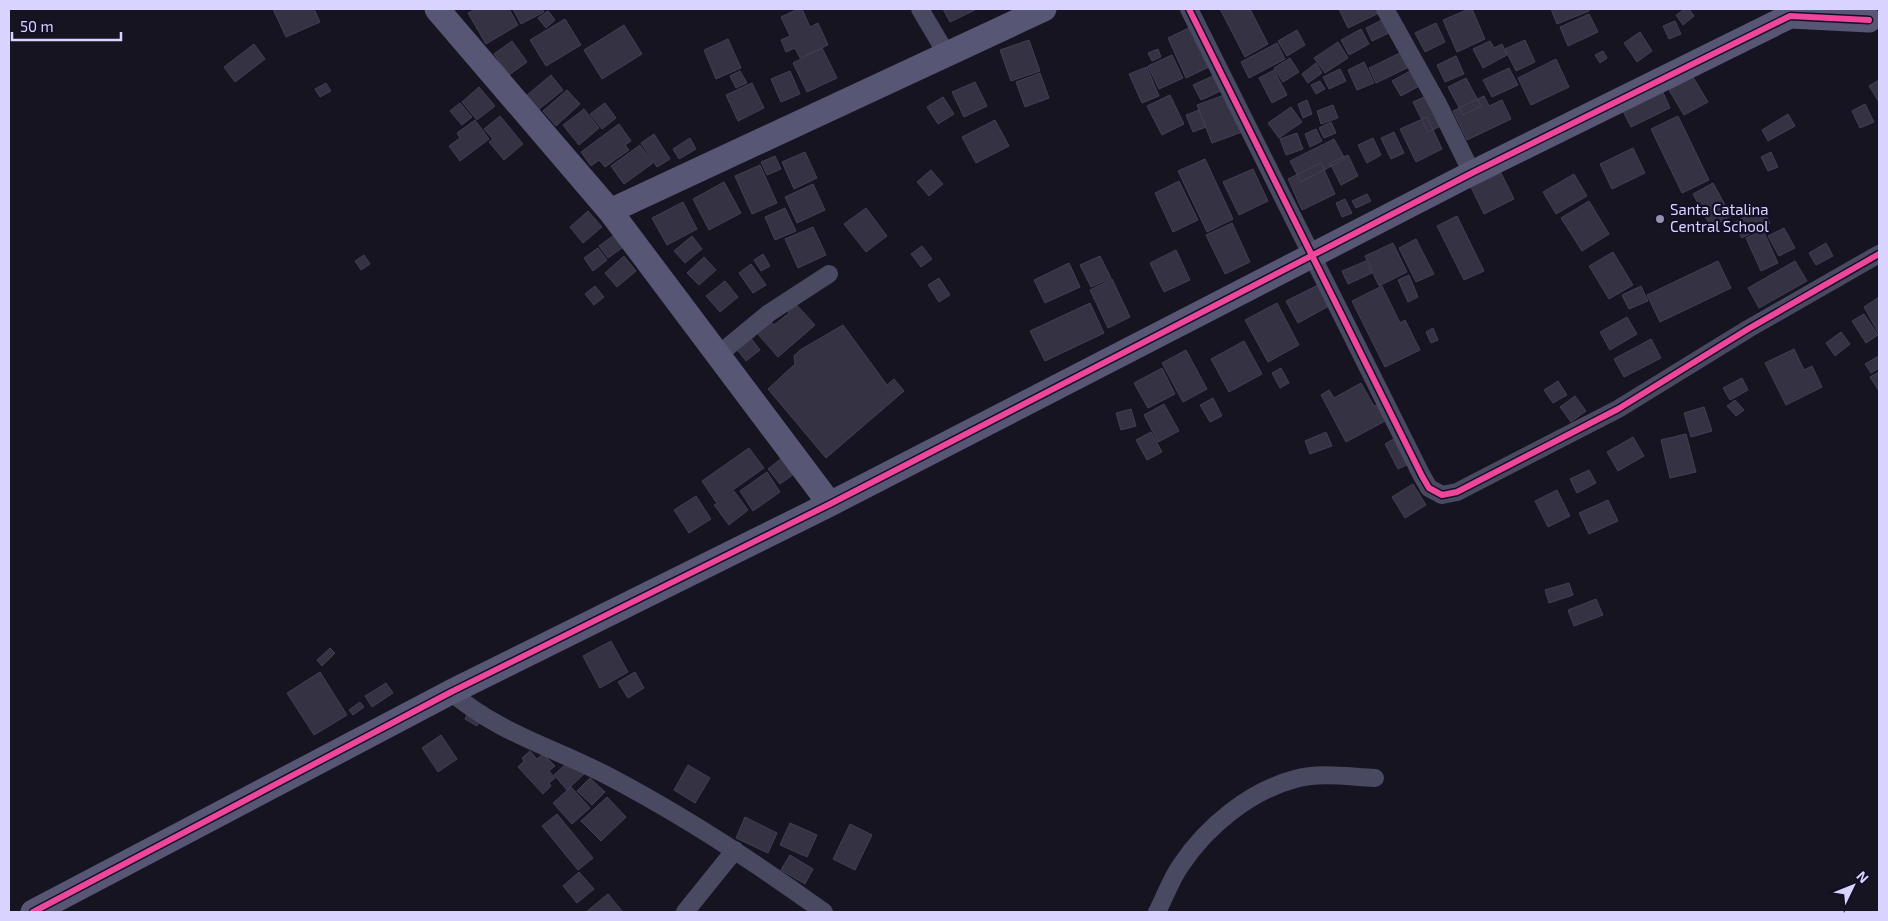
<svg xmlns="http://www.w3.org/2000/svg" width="1888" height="921" viewBox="0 0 1888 921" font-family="'Exo 2',sans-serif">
<rect width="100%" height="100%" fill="#161421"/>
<path fill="#343243" stroke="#433f54" d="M273 9H314L320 22 286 37Z
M476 9H509L518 25 486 44 468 13Z
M513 9H542L544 12 521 24Z
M798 9H802L810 27 818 23 828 45 800 58 795 48 786 52 781 40 790 36 781 17Z
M943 9H974L975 10 950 22Z
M1220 9H1250L1268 44 1245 57Z
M1339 9H1379L1381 12 1348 28Z
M1469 9H1472L1485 39 1457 52 1443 20Z
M1551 9H1589V11L1557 24Z
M1685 9H1689L1694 16 1683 25 1676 15Z
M548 11 555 20 546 28 538 18Z
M1589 14 1598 32 1568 46 1560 27Z
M565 19 581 45 546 66 530 40Z
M1384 19 1391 32 1372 41 1366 28Z
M1675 21 1681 34 1669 39 1663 26Z
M1436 23 1445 42 1425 52 1415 33Z
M624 25 642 54 602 79 584 50Z
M1193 26 1211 66 1186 78 1168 38Z
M1361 29 1369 44 1349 55 1341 40Z
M1297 30 1305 45 1287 56 1278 41Z
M1640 32 1652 51 1637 62 1624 43Z
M728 39 741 68 716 79 704 50Z
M1029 40 1040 71 1011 81 1000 50Z
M1525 40 1535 62 1516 71 1505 49Z
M512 41 527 62 509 75 494 54Z
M1490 41 1494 48 1502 44 1507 55 1483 68 1473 49Z
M1338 42 1348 58 1325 73 1314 58Z
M1277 43 1285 59 1249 78 1241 62Z
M254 44 265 59 235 82 224 67Z
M822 48 837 78 807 92 793 63Z
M1158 49 1161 57 1152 61 1148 53Z
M1603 51 1607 58 1600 63 1595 55Z
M1402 52 1409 67 1376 83 1369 68Z
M1172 55 1183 78 1159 89 1148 66Z
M1456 56 1464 74 1445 82 1437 65Z
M1290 58 1299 72 1283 82 1274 68Z
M1556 59 1569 87 1531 105 1518 78Z
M1364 62 1374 83 1357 90 1348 70Z
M1316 63 1322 73 1308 83 1302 74Z
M1147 67 1159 96 1142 103 1129 74Z
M1509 68 1518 85 1492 97 1483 80Z
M1340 69 1346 81 1329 89 1323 77Z
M1274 70 1287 95 1272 103 1259 78Z
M1412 70 1421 85 1401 96 1392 81Z
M740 71 747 83 736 88 730 76Z
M790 71 800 94 781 102 771 79Z
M1040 73 1049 98 1025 107 1016 82Z
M551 75 563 90 538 110 526 96Z
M1215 75 1223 90 1201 100 1193 85Z
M1693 77 1708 102 1684 115 1669 90Z
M1466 78 1481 106 1463 115 1448 87Z
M1879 80V102L1869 86Z
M1320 81 1325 89 1316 94 1311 85Z
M975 82 987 106 964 117 952 92Z
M326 83 331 91 320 97 315 89Z
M752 83 764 108 738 121 726 95Z
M479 87 495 106 477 120 462 102Z
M1661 88 1670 108 1631 127 1621 107Z
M567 90 580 104 556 126 543 111Z
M1227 94 1242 132 1212 143 1197 105Z
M1431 94 1445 124 1428 132 1413 102Z
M1170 95 1184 124 1162 135 1147 106Z
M1484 96 1489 106 1502 100 1511 119 1467 140 1453 111Z
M943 97 954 114 938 124 927 107Z
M1307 100 1312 114 1303 118 1298 104Z
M460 103 472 117 462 125 450 111Z
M605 103 616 118 602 129 590 114Z
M1865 104 1874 122 1860 128 1852 111Z
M1333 105 1338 118 1321 124 1317 111Z
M1291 107 1302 122 1279 138 1268 123Z
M584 109 599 128 579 145 563 125Z
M1199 110 1206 127 1193 132 1186 115Z
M1788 114 1795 126 1768 141 1762 130Z
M500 116 523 144 504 160 489 142 493 139 484 129Z
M1678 116 1709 180 1682 193 1651 129Z
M1427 117 1442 149 1416 162 1400 129Z
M475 120 489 139 460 161 449 146 460 138 457 133Z
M995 120 1009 146 976 163 962 137Z
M1331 122 1336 133 1324 138 1319 128Z
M619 124 631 141 625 145 629 150 605 167 599 160 591 166 581 152Z
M1316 129 1322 141 1310 147 1305 134Z
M1394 132 1404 153 1391 159 1381 138Z
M1297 133 1303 149 1286 155 1280 139Z
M654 134 670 159 657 167 641 143Z
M690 138 696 149 679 159 673 149Z
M1373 138 1381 155 1367 163 1358 145Z
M1334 139 1345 159 1301 182 1290 161Z
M640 145 653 163 624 184 611 166Z
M1633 148 1645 173 1612 189 1600 164Z
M805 152 817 178 794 189 782 162Z
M1771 152 1778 167 1768 171 1761 157Z
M1348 155 1358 176 1341 185 1330 163Z
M775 156 781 169 767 175 761 162Z
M1205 159 1233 219 1207 232 1178 171Z
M1321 163 1335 194 1302 210 1288 179Z
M760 165 777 203 752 214 735 176Z
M1253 169 1268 201 1239 215 1223 182Z
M931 170 943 184 929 196 917 182Z
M1501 173 1514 199 1484 214 1471 187Z
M1574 174 1587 196 1556 214 1543 192Z
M1179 181 1198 220 1173 232 1155 193Z
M724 182 741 213 709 230 693 199Z
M1713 183 1731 216 1711 227 1693 194Z
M813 184 825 210 797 223 785 197Z
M1367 194 1371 201 1356 208 1352 201Z
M1345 199 1352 213 1342 217 1336 203Z
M1589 201 1609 234 1582 251 1561 218Z
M683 202 697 229 667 245 652 218Z
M785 208 796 231 775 240 765 217Z
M866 208 887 236 866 252 844 224Z
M1762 208 1770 223 1742 238 1733 223Z
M588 211 602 227 583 243 570 227Z
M1457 216 1484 271 1464 280 1437 226Z
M1232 223 1250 262 1225 274 1206 235Z
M813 227 826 255 798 268 785 239Z
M1784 228 1795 248 1779 256 1768 236Z
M1763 230 1778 263 1761 271 1746 238Z
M617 233 626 245 608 258 599 246Z
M692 236 702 249 685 263 674 251Z
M1416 239 1434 274 1416 282 1399 248Z
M1393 243 1407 272 1379 286 1365 256Z
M1826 243 1833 256 1816 265 1809 253Z
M922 246 932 259 921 267 911 254Z
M598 248 607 260 593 271 584 258Z
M1176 250 1190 280 1164 292 1150 263Z
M1613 252 1633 285 1609 299 1589 266Z
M763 254 770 266 761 271 754 260Z
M364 255 370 264 361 270 355 261Z
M624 256 636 271 617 287 605 273Z
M1100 256 1111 278 1091 287 1080 265Z
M704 257 716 270 699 285 687 273Z
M1366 261 1372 273 1348 284 1342 271Z
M1718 261 1731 288 1660 322 1647 295Z
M1795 261 1807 281 1759 308 1748 288Z
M1069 263 1080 287 1045 303 1034 280Z
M751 264 766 285 753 293 739 273Z
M1409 275 1418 297 1408 302 1398 280Z
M939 278 950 295 939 302 928 285Z
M1112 279 1130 317 1108 328 1090 290Z
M725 281 738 297 720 312 706 296Z
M1318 285 1329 306 1298 323 1286 301Z
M595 286 604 297 594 305 585 294Z
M1382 286 1400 323 1405 320 1420 350 1385 367 1352 301Z
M1641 286 1648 301 1629 309 1622 295Z
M1879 297V334L1864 307Z
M792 300 815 325 778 357 756 332 769 320 774 325 789 313 784 307Z
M1090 303 1104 333 1045 361 1030 331Z
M1277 303 1299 345 1268 362 1245 320Z
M1864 314 1878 335 1866 343 1852 321Z
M1627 317 1637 334 1610 350 1600 332Z
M843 325 887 385 894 379 904 391 826 458 768 389 795 364 794 356 800 350Z
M1433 328 1438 340 1431 343 1426 332Z
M1841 332 1850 344 1835 356 1826 343Z
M750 337 760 350 746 361 736 348Z
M1651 339 1661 358 1624 377 1614 359Z
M1244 341 1262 374 1229 392 1211 359Z
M1794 349 1804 370 1812 366 1822 387 1786 405 1765 363Z
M1186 350 1207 389 1183 402 1162 363Z
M1879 356V368L1871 373 1865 364Z
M1162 368 1175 394 1148 408 1134 383Z
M1281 368 1289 383 1280 388 1272 373Z
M1879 372V391L1870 377Z
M1742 378 1748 390 1730 400 1723 388Z
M1558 381 1567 395 1553 403 1544 390Z
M1361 383 1374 406 1379 404 1387 420 1346 442 1321 395 1329 390 1334 398Z
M1575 396 1586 411 1571 422 1560 407Z
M1213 398 1222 416 1210 422 1200 405Z
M1735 400 1744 410 1736 416 1727 406Z
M1164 404 1179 431 1158 442 1144 415Z
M1704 407 1712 431 1691 437 1684 413Z
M1131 409 1136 426 1121 430 1116 413Z
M1151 432 1162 452 1147 460 1136 440Z
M1326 432 1332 446 1310 454 1305 441Z
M1686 434 1696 472 1670 478 1661 440Z
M1397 437 1411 463 1398 469 1385 444Z
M1633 437 1644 456 1618 471 1607 452Z
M749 448 764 468 716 502 702 481Z
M782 458 794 474 780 484 768 469Z
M1589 470 1596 483 1577 493 1570 479Z
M767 472 780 492 753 511 740 491Z
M1413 484 1426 505 1405 518 1392 497Z
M1557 490 1570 516 1548 527 1535 501Z
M734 491 748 510 729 525 714 505Z
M696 496 711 519 689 533 674 510Z
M1608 500 1618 521 1589 534 1579 513Z
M1569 583 1573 595 1549 603 1545 590Z
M1596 599 1603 615 1574 626 1568 610Z
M611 641 628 672 600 688 583 656Z
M330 648 335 653 322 666 317 660Z
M320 672 347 715 314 735 287 693Z
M635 672 644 688 628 698 618 682Z
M386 683 393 693 372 707 365 696Z
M360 702 364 707 353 715 349 710Z
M468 713 481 719 477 726 465 719Z
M441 735 457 759 438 772 422 748Z
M530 751 537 759 543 754 555 766 549 771 555 778 549 783 551 786 543 794 518 767 524 761 522 758Z
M570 760 584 774 567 790 554 775Z
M688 765 710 778 695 803 674 790Z
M590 778 605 792 592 805 577 791Z
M571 787 590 808 572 824 553 803Z
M607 797 626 817 601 841 581 821Z
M557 814 593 858 578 870 542 826Z
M745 817 777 833 768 853 736 838Z
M790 823 817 835 807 857 780 845Z
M850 824 872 835 855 870 833 859Z
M790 855 813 869 805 884 781 870Z
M579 872 594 889 577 903 563 886Z
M608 894 623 912H586Z"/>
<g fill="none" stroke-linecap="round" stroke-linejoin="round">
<path stroke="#4a4962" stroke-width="18" d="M920 9 946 53
M1189 9 1422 476 1429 488 1442 495 1457 492 1618 409 1748 329 1879 254
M1385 9 1438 104 1472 173
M718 355 769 313 829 274
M451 692C498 733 555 748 610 777 684 816 756 863 824 912
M685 912 735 850
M1157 912C1165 897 1171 879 1181 865 1207 826 1250 791 1295 779 1320 772 1350 777 1375 778"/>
<path stroke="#575674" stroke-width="25" d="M437 9 610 211 830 504
M610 211 1044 9
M33 912 451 692 830 504 1472 173 1790 16 1869 20"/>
<defs>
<path id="cycleway" d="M1189 9 1422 476 1429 488 1442 495 1457 492 1618 409 1748 329 1879 254
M33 912 451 692 830 504 1472 173 1790 16 1869 20"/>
</defs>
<use href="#cycleway" stroke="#130f26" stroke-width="9"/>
<use href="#cycleway" stroke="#ed469a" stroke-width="6"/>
</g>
<circle fill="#9591b1" stroke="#130f26" stroke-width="2" cx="1660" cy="219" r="5"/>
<g text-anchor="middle" stroke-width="4.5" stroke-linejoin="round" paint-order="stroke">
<g font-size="15" fill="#d9d4ff" stroke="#130f26" text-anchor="start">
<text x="1670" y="215">Santa Catalina<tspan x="1670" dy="17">Central School</tspan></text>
</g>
</g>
<rect width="1888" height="921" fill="none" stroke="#d9d4ff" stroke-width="20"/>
<g transform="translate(1853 886) rotate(47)" stroke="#130f26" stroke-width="4" paint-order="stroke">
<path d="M0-4L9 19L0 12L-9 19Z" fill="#d9d4ff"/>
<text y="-8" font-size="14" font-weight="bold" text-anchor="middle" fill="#d9d4ff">N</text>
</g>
<path d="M12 32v8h109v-8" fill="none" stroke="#d9d4ff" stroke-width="2.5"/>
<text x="20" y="32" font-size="15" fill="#d9d4ff" stroke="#130f26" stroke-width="4" paint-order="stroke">50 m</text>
</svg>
